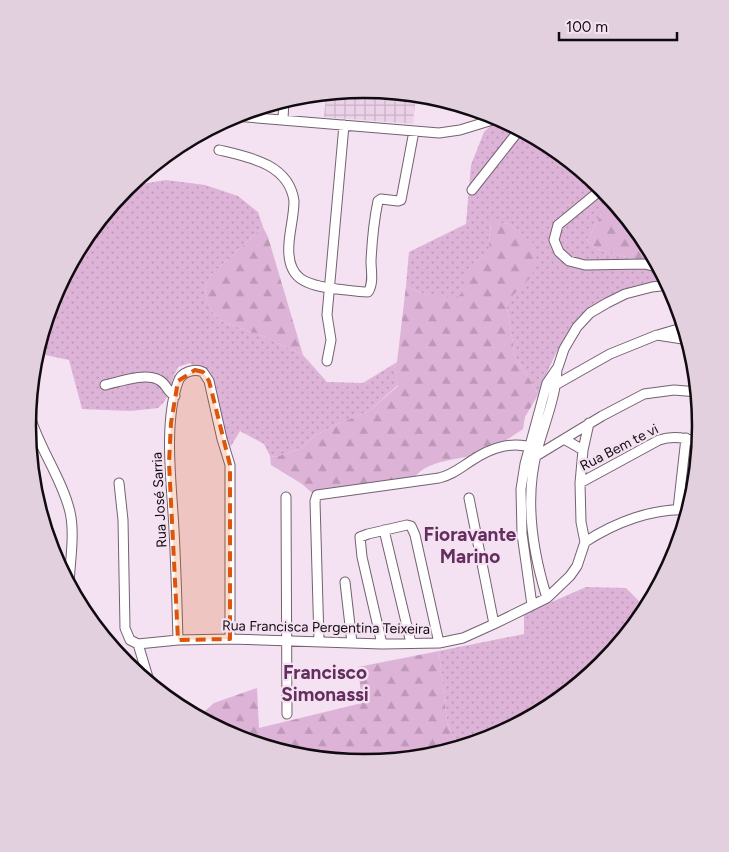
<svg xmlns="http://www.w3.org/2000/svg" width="729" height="852" viewBox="0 0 729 852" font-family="Figtree,sans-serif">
<defs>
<pattern id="industrial-grid" width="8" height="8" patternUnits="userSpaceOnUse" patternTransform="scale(1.25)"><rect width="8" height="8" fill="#ecd2e8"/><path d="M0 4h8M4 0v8" fill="none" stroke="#c9b3c6"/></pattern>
<pattern id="green-dots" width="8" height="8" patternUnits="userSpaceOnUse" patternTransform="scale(1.25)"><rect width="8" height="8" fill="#deb3d8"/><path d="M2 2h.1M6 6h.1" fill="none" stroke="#bd99b8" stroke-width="1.8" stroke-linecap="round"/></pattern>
<pattern id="forest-firs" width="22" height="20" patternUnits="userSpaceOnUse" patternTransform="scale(1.25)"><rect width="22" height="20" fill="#deb3d8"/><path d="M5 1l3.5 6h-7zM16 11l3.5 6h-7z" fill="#bd99b8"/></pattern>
</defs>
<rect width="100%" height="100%" fill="#f4e1f1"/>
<path fill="url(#industrial-grid)" d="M365 89 416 94 413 124 324 117 326 93Z"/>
<path fill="url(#green-dots)" d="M499 118 552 146 603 188 611 197 587 240 597 249 659 266 667 281C657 283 646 283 637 286 576 303 560 341 538 395 532 380 522 370 515 356L506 302 515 292 532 243 509 224 491 222 489 243 492 255 475 261 465 289 457 299 428 296 406 286 409 252 466 224 471 165 484 132Z
M166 180 205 185 238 196 258 212 263 227 210 276 205 288 207 301 213 313 223 322 263 336 303 355 327 382 363 383 394 364 398 385 369 411 335 425 316 435 299 449 276 457 270 456 264 444 240 431 231 446 218 436C213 407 215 382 190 363L178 367 173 378 171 390 164 402 158 408 131 411 82 409 69 360 36 353 53 297 84 239 126 188 129 186Z
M586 587 626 588 647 609 603 664 551 706 493 737 458 748 447 722 439 651 524 634V612L538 608Z"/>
<path fill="url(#forest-firs)" d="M611 197 645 239 659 266 597 249 587 240Z
M491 221 509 224 533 243 537 265 530 278 506 302 515 356C522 370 532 380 538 395L525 417 523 429C510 438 496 447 481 453 462 460 428 459 415 477L317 497 302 484 271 465 270 456 276 457 299 449 316 435 335 425 369 411 398 386 394 364 397 362 406 286 428 296 457 298 465 289V273L475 261 491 255 489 243Z
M263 227 268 237 303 355 263 336 223 322 213 313 207 301 205 288 210 276Z
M439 651 447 722 458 748 430 757 364 763 298 756 235 737 198 717 214 703 257 688 259 728 362 703 358 667Z"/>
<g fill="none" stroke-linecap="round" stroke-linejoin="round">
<defs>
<path id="minor" d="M234 116 439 133 460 130 499 118
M283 119 284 100
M219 150C249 157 289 164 294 201 294 215 290 229 289 243 286 280 306 285 337 289 347 290 358 292 368 292 374 283 371 271 371 261 372 241 374 220 378 201L381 199 398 201 401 200 414 131
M603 188 558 225 554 240 559 252 569 261 585 265 645 264 660 268
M472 190 520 129
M661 334 685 327
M327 361 331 340 327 315 344 125
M553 384H557L610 354 657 335 689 340
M105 385C119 382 145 372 159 380 167 384 167 392 175 396
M29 413C38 447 62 478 70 512 75 534 70 561 69 585
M564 439 583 450
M536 456 602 416 644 394 674 390 698 392
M119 483 123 520 125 628 130 640 138 644
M580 483 659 440C674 435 686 438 700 443
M286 497 287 714
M469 498 494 624
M678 509 686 438
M384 530 411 643
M585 542C614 523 654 507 690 510
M345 582 352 643
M547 598C532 550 524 500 537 451 544 424 556 397 557 369
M532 605 522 534 521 489 525 464 547 383 558 367 564 349 577 327 590 313 607 303 625 294 652 287 669 285
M178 640C177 603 176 566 174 530 172 486 163 424 178 382 181 372 194 368 203 372L209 381 222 439 230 465V639
M319 641 315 501 317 495 439 478C452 475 460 468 471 461 492 447 513 440 537 449
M138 644 178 640 230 639 382 644 439 643 463 638 494 624 547 598 570 576 577 566 585 542 581 522 580 483 583 450 589 423
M138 644 150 684
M382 644 362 557 360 537 368 534 407 525 411 526 415 535 439 643"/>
</defs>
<use href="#minor" stroke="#736270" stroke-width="11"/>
<use href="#minor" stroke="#fff" stroke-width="9"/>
</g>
<path fill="#dd550c" fill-opacity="0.2" stroke="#dd550c" stroke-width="4" stroke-dasharray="10 6" stroke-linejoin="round" d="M195 370 203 372 209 381 230 465V639L178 640 169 463 171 423 178 381Z"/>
<g text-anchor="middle" stroke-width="4.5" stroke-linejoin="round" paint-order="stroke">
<g font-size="14" fill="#110b10" stroke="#f4e1f1">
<text transform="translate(619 447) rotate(-27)" y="5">Rua Bem te vi</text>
<text transform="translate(159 500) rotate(-93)" y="5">Rua José Sarria</text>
<text transform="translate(326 627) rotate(1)" y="5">Rua Francisca Pergentina Teixeira</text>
</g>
<g font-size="19" font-weight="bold" fill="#642f5f" stroke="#f4e1f1">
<text x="470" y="541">Fioravante<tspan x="470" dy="22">Marino</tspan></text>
<text x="325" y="679">Francisco<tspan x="325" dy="22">Simonassi</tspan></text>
</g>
</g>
<path d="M0 0H729V852H0ZM36 426a328 328 0 1 1 656 0a328 328 0 1 1-656 0Z" fill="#e2d0df" fill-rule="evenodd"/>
<path fill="none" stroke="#110b10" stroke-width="2.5" d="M36 426a328 328 0 1 1 656 0a328 328 0 1 1-656 0Z"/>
<path d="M559 32v8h118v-8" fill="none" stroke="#110b10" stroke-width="2.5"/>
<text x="566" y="32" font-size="15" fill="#110b10" stroke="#f4e1f1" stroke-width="4" paint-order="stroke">100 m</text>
</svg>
